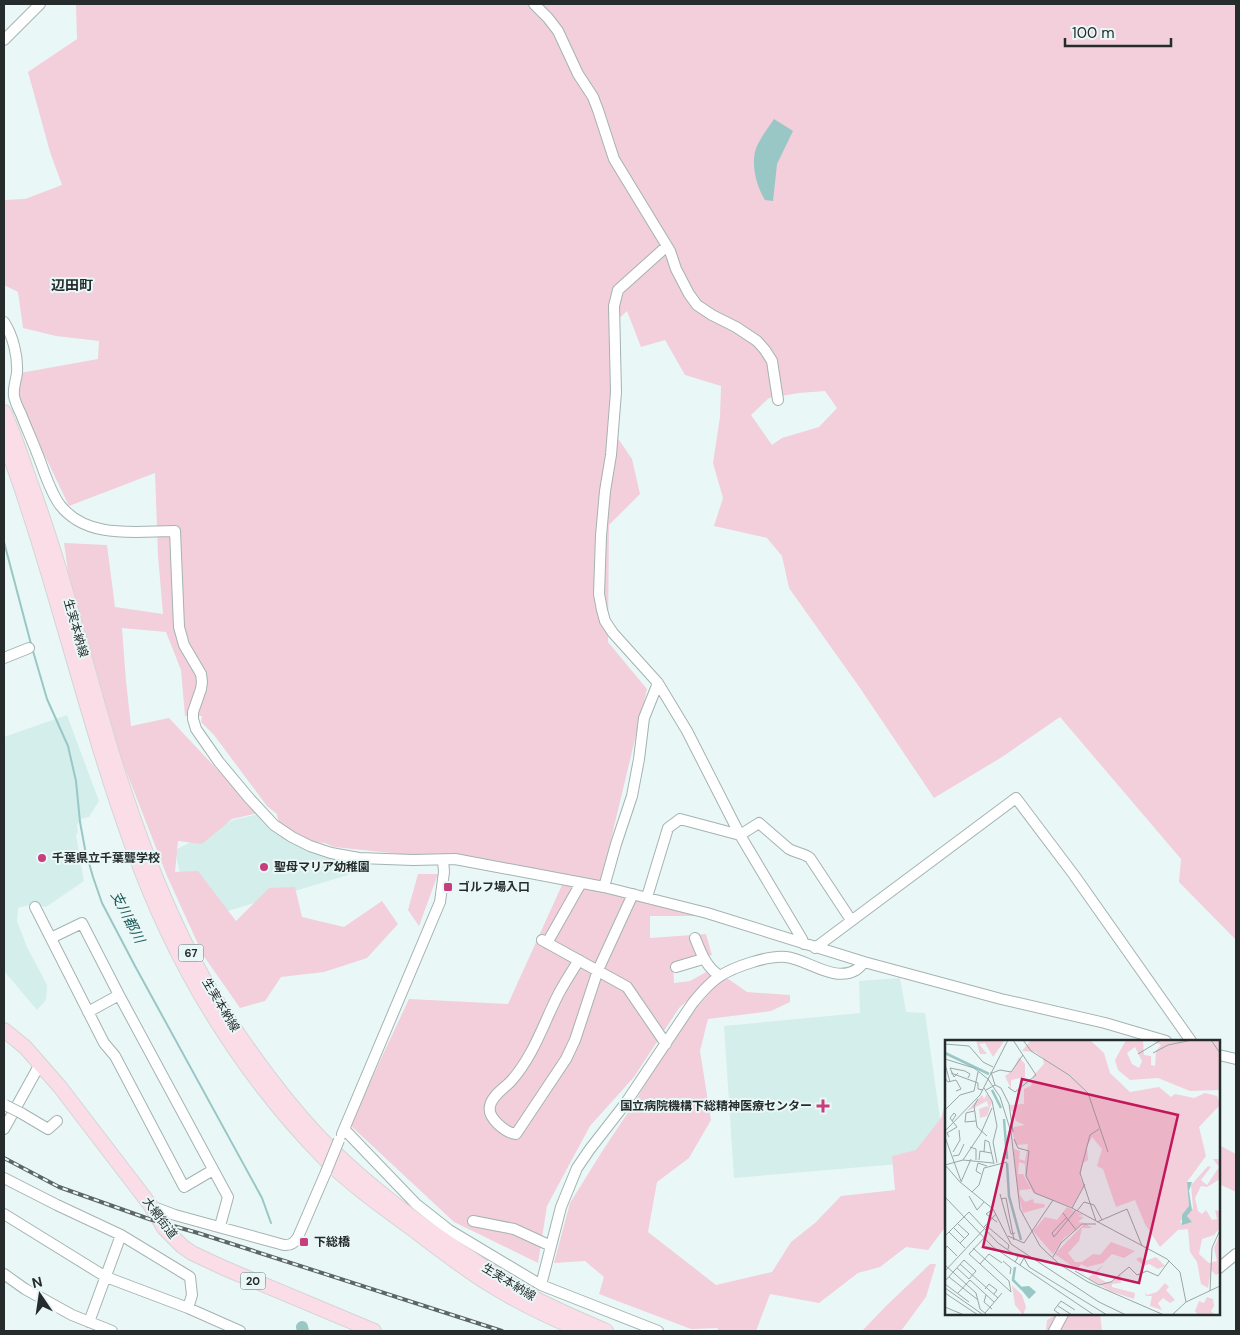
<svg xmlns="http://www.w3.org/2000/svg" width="1240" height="1335" viewBox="0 0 1240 1335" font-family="'DM Sans','Noto Sans JP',sans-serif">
<rect width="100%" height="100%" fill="#e9f8f7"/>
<path fill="#d4eeec" d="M67 715 99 801 89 817 81 819 77 825 78 832 76 835 84 881 46 907 33 904 18 908 17 921 27 947 47 985 46 1000 37 1010 4 971V737Z
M259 814 275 829 353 859 348 875 211 916 181 879 175 850 233 820Z
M900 978 906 1012 925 1013 946 1160 734 1178 724 1026 860 1013 859 981Z"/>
<path fill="#f2cfda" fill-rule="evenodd" d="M76 4H1236V940L1179 882 1181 859 1060 717 1002 757 934 798 860 688 789 588 782 556 767 538 714 526 723 498 713 463 720 417 721 386 685 375 665 340 641 347 627 311 610 327V400L615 434 632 459 640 494 609 525 608 642 647 689 601 881 411 855 334 847 325 843 282 839 277 814 267 806 214 735 201 722 202 716H185L181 670 166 632 122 628 126 681 131 726 169 718 258 813 232 819 202 844 178 841 175 872 198 871 236 921 269 888 295 887 302 917 344 927 382 901 398 924 367 958 324 972 281 977 265 1001 240 1008 203 955 167 876 112 735 70 586 64 543 107 545 115 607 163 614 158 556 155 473 69 506 46 458 14 409 20 373 98 359 99 341 56 336 23 328 18 292 4 285V200L25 199 62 185 50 152 28 72 77 39ZM825 391 837 408 819 427 782 438 772 445 751 415 769 398 799 393Z
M418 874H438L419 926 408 910Z
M562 885 595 888 695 909 698 916H650V938L706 934 712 955 673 964 674 983 690 981 708 971 714 976 679 1008 634 1077 590 1126 547 1206 538 1263 454 1222 350 1125 409 999 508 1004Z
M724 976 747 992 790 995V1002L771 1011 708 1019 700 1051 711 1120 689 1158 657 1182 648 1232 716 1285 772 1272 791 1242 815 1223 841 1196 895 1190 892 1156 916 1150 941 1118 946 1100V1226L928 1250 906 1247 880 1267 858 1273 819 1303 770 1294 756 1331H717L718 1328 691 1329 599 1294 604 1277 585 1261 554 1263 570 1203 603 1150 633 1105 676 1032Z
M1219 1145 1236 1154V1192L1219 1184Z
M930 1264H936L926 1297 901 1331H862L885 1307Z
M1057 1314H1100L1102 1331H1046L1047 1320Z"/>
<path fill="#98c7c5" d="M774 119 793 131 777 164 773 201 765 200C756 186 750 162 757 146 761 137 768 128 774 119Z"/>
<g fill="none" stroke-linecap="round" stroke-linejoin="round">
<path stroke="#98c7c5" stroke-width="2" d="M4 542 31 644
M33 651 47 699 68 746 76 781 80 822 85 849 93 877 102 903 135 966 262 1198 271 1223"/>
<path stroke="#98c7c5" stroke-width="12" d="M302 1327 303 1331"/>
<defs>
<path id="minor" d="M534 4 548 18 558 31 578 74 593 97 598 110 614 159 670 251 676 269 689 294 697 305 712 315 736 327 757 341 765 350 772 361 778 400
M4 40 40 4
M667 246 618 290 614 306 616 392 611 455 605 491 601 536 599 594 602 610 605 621 613 633 658 683 687 731 740 835 802 939 804 944
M4 322C13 336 18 356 17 373 16 380 13 388 14 396 15 402 18 408 21 414 26 427 32 440 37 453 44 470 49 490 60 505 87 540 137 531 175 531L179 627 184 645 201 674 202 682 201 689 193 712V719L196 729 219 762 249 798 274 825 292 837 310 846 331 853 359 858 413 860 455 859 604 887 707 913 864 962 1001 999 1105 1023 1166 1041
M4 658 29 648
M604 887 616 844 632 796 639 759 644 718 658 683
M647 897 668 828 680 819 740 835 759 823 789 849C796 853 804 853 810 858L851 920
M35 907 104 1043 115 1056 184 1187 213 1170
M51 938 82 923 119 995 228 1197 220 1226
M695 938C701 953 706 967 720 976
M542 940 627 987 666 1044
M547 943 581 883
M815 948 1016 798 1074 875 1191 1041
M579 960C572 971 565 982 559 993 544 1022 534 1055 512 1080 505 1088 492 1095 490 1106 487 1118 506 1133 516 1134L566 1059 575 1040 598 970 633 894
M676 967 703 959
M88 1012 119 995
M1219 1055 1236 1059
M21 1113 48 1129 57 1121
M4 1129 40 1064
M344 1129 416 1204 449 1230 541 1285 658 1331
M342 1134 440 902 444 872 443 860
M4 1178 57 1205 121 1235 190 1277 192 1295 188 1308
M151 1206 175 1215 284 1245C292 1245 294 1243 298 1237L326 1172
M4 1214 106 1277 188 1308 240 1331
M473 1221 514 1229 551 1246
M1219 1268 1236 1254
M4 1274 25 1289 72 1315 112 1331
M541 1285 561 1207 577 1168 590 1149 625 1104 692 1004C700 994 709 983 720 976 734 967 768 955 786 957 807 959 834 983 856 970 859 968 862 965 864 962
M89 1322 121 1235
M1054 1331 1063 1314"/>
<path id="major" d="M4 412C13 432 21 455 28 476 63 570 86 668 115 763 144 854 179 946 232 1025 261 1068 292 1110 329 1147 371 1188 420 1225 469 1257 485 1268 501 1279 517 1289 545 1305 576 1318 606 1331
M4 439C54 573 84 713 133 848 174 963 238 1070 324 1158 350 1184 381 1206 411 1228 437 1248 464 1269 492 1286 521 1304 551 1318 582 1331
M4 1030 25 1047 60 1087 151 1206 164 1228 182 1246 192 1253 224 1268 374 1331"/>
</defs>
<use href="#minor" stroke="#a4b3b2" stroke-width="12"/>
<use href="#major" stroke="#d4d5d5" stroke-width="16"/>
<use href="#minor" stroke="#fff" stroke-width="10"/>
<use href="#major" stroke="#fbdde8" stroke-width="14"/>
<defs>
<path id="rail" d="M4 1158 59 1187 149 1219 198 1233 502 1331"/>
</defs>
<use href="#rail" stroke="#5d6565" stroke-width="4"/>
<use href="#rail" stroke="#e9f8f7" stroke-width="2" stroke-dasharray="5.5" stroke-linecap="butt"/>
<defs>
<path id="minor-bridge" d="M5 1105 21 1113
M326 1172 339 1140"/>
</defs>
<use href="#minor-bridge" stroke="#a4b3b2" stroke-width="12" stroke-linecap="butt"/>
<use href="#minor-bridge" stroke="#fff" stroke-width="10"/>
</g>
<g fill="#c63e7c" stroke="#e9f8f7" stroke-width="2">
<circle cx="42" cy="858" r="5"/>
<circle cx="264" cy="867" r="5"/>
<rect x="443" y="882" width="10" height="10" rx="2.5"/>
<path d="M820.5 1098.5h5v5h5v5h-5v5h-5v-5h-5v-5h5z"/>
<rect x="299" y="1237" width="10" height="10" rx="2.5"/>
</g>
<g text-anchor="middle" stroke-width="4" stroke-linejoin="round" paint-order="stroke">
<g fill="#e9f8f7" stroke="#606969" stroke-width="1">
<rect x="178.5" y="944.5" width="25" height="17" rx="4"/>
<rect x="240.5" y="1272.5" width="25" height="17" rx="4"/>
</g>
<g font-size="11" font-weight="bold" fill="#262c2c">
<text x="191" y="957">67</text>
<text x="253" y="1285">20</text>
</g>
<g font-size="12" fill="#262c2c" stroke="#e9f8f7">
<text transform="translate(76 628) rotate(74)" y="4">生実本納線</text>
<text transform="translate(221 1005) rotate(59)" y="4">生実本納線</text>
<text transform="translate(160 1218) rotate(53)" y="4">大網街道</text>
<text transform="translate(509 1282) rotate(31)" y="4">生実本納線</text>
</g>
<g font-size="12" font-weight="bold" fill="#262c2c" stroke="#e9f8f7" text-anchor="start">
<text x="52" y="862">千葉県立千葉聾学校</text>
<text x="274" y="871">聖母マリア幼稚園</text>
<text x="458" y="891">ゴルフ場入口</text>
<text x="812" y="1110" text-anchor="end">国立病院機構下総精神医療センター</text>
<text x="314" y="1246">下総橋</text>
</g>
<g font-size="14" font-weight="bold" fill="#262c2c" stroke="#e9f8f7">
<text x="72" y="290">辺田町</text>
</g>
<g font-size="14" font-style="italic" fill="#1a5a58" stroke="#e9f8f7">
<text transform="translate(128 917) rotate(63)" y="5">支川都川</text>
</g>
</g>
<g transform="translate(945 1040)">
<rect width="275" height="275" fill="#e9f8f7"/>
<path d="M31 0 54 1 60 0 48 17 40 3 34 4 42 14H35ZM86 0H145L159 13 165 33 185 52 214 47 226 57 230 54 249 58 260 53 272 56 275 65 254 87 261 116 242 142 244 166 235 183 247 182 242 176 248 168 246 145 263 126 266 127 256 140 262 145 274 127 268 119H275V139L262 147 256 146 250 158 253 171 257 174 261 170 267 180 272 179 270 170 275 171V188L269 195 257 199 254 214 264 223 272 221 269 208 275 194V233L271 235 266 230 263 248 256 244 252 222 245 212 243 189 233 190 215 207 200 184 190 160 171 167 158 129 152 126 157 109 147 97 142 107 143 120 138 123 135 137 139 145 127 167 88 153 80 135V124L74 122 73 134H78L86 149 75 150 74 154 80 162 88 159 89 163 99 164 100 167 78 173 73 154 69 115V109L75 111 74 119 80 121 83 104 71 105 67 91 69 87 80 85 71 81 64 65 79 64V49L86 46 88 36 99 24 98 18 90 12 77 11ZM181 0H198L199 15 206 16V25L210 26 211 11 216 5 206 0H275V50L245 51 213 38 185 40 173 30 170 20ZM190 7 197 21 194 28 187 24 182 13ZM74 17 80 24V37L66 40V49L60 36 68 30ZM42 54 47 62 42 76 35 78 34 69 42 66 44 68 42 61 21 72 37 55 39 59ZM122 167 138 175 132 176 139 177 133 182 139 183 119 198 108 214 88 191 100 177 112 180ZM140 183 147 188H137L134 201 123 213 130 222H137L148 214 155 215 166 202 190 211 179 218 167 214 158 223 142 227 136 224 133 229 141 236 110 214ZM195 217 200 221 211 217 220 226 213 229 204 224 199 226 191 219ZM158 225 151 234 154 238 161 242 168 241 175 234 176 243 167 244V247L190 253 189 259 165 251 143 238ZM220 243 224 247 221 250 230 260 225 263 218 258 213 263 217 270 205 266 207 256H201L200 252 202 255 212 252ZM67 245 77 255 81 267 78 275 70 265ZM262 257 268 259 269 266 266 271 270 275H253L250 271 254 261 259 263Z" fill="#f2cfda" fill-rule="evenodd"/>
<path d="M242 142H247L244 151 247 170 242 176 247 182 237 185V175L244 166ZM84 246 91 252 84 259 74 247Z" fill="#98c7c5"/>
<path fill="none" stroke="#98c7c5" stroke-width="2.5" d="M0 13 44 34M47 50 56 68M59 79 62 119M62 123 64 156 76 200M70 227 68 240 77 249"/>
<path fill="none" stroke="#9ba6a6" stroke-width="1" d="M78 0 86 11 124 35 143 53 163 112M266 0 275 13M0 4 24 6 38 22 48 27M208 13 223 5 247 0M193 14 216 0M0 19 29 28 43 39 55 57 66 92 75 169 95 206 114 224 143 242 219 275M0 24 5 42M6 33 33 43V49L38 50M13 33 9 37 5 28 20 31 25 34 23 38M47 33 55 30 66 32 78 15M0 38 3 42 11 40 16 49 11 51M50 45 56 48 64 64 68 92M63 47 70 52 91 35 68 0M39 48 47 61 52 86 48 102 52 123M41 50 50 45 46 32M33 59 29 66 32 87 42 96M0 70 15 55 29 51 33 32M29 71 21 73 20 82 31 81M0 91 35 55 63 0M0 97 16 141M4 97 2 93 12 87 5 78 9 73 11 75 7 81M69 99 73 108 84 111 81 136 90 153 127 168 222 219 235 232 241 262M25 107 31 109V120M8 112 15 100 14 90M39 112 40 100 44 102 49 124M8 116 14 115 19 104M18 120 36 93 47 68M34 120 35 111 46 113M0 125 18 120 48 123M0 125 15 142 48 169 66 204 154 262 181 275M36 134 31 131 33 123 42 126M16 142 26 119M27 152 34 145 39 128 62 122M55 154 66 194 70 193M24 156 32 170 39 162M0 157 48 207 149 275M56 159 61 158 69 200M127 168 140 144M48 169 41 174 52 182M132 171 139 162 149 165 157 180M118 173 131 190M122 177 107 193 109 197 131 170M151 181 135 133 145 95 154 89M152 182 182 169 197 206M13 184 24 194 15 203M39 187 51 174M9 188 20 199M4 192 20 208M0 196 24 172 53 203 73 217 70 222M63 196 79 203 108 160M39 198 24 214 66 252M28 208 64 241 66 252M0 209 2 206 12 216M108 217 116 203 137 184H151M58 221 66 228 65 234M15 224 53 258M35 224 44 214 57 223M0 225 31 253 35 269 42 275M75 225 79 218 84 227 162 275M0 231 42 186 64 205 63 209M130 231 154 245 166 242 184 227 192 235 202 231 213 236 224 221M4 237 33 260M0 241 19 220 31 231 24 239 12 228M0 244 24 262M0 248 37 274M40 249 44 244 52 250 49 254M265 251 267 208 275 190M0 253 33 275M13 253 25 240 49 262M41 255 39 262 47 269M113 266 127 275M0 267 19 275M40 273 57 253M116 275 109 270 116 261 130 270M227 275 241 262 275 246"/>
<path fill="#c2185b" fill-opacity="0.15" stroke="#c2185b" stroke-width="2.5" d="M77 39 233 75 194 243 38 207Z"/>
<rect width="275" height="275" fill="none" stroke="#262c2c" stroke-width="2.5"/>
</g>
<rect width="1240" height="1335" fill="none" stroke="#262c2c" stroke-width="10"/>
<g transform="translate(40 1295) rotate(347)" stroke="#e9f8f7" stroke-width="4" paint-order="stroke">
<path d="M0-4L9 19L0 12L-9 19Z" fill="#262c2c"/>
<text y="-8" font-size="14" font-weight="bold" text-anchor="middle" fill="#262c2c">N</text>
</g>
<path d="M1065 38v8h106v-8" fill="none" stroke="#262c2c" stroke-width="2.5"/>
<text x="1072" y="38" font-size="15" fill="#262c2c" stroke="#e9f8f7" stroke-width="4" paint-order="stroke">100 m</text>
</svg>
